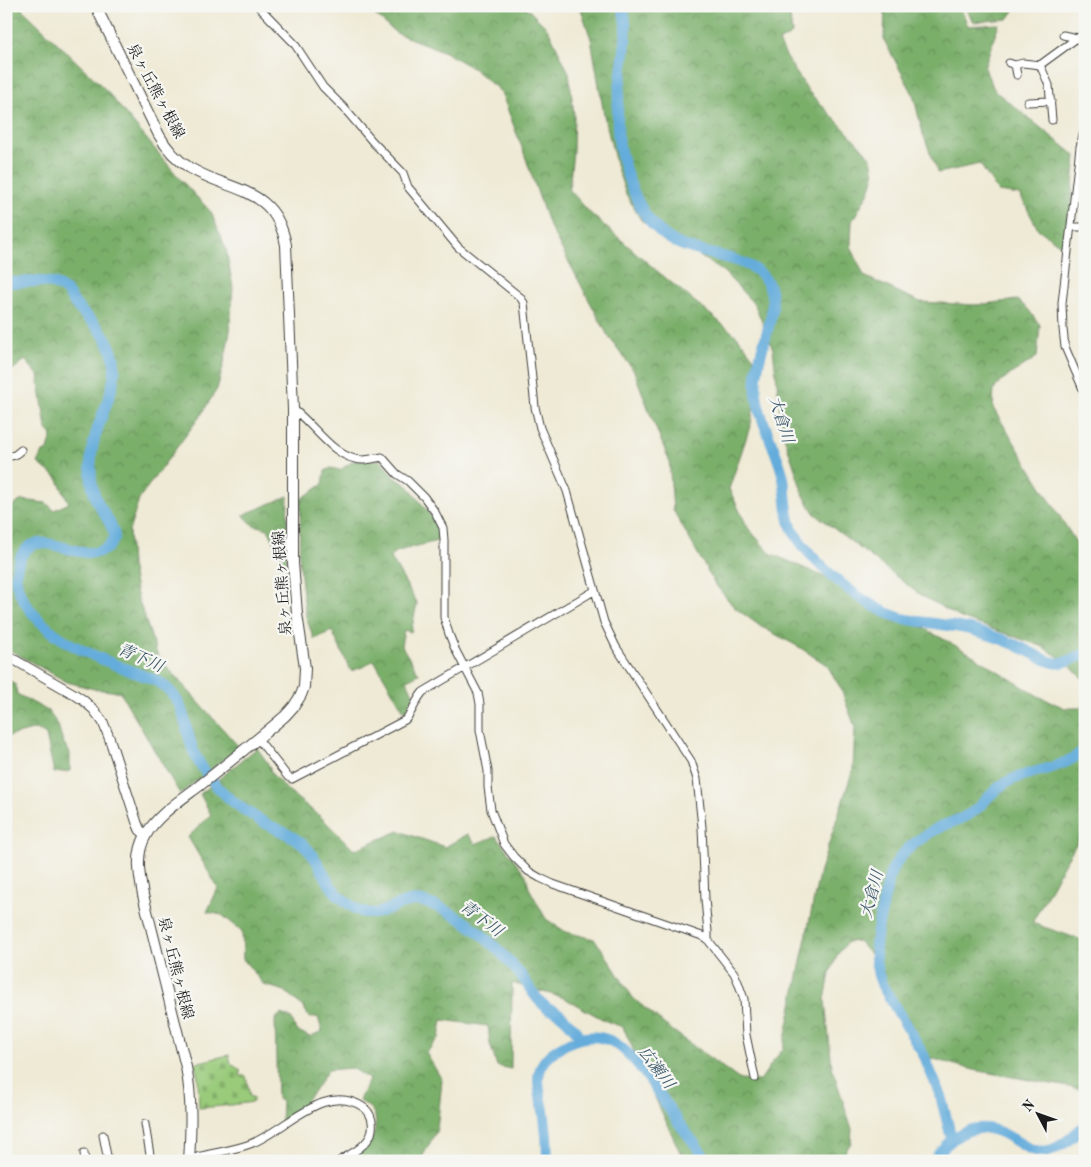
<svg xmlns="http://www.w3.org/2000/svg" width="1091" height="1167" viewBox="0 0 1091 1167" font-family="'Old Standard TT','Noto Serif JP',serif">
<defs>
<pattern id="forest-crowns" width="20" height="18" patternUnits="userSpaceOnUse" patternTransform="scale(1.25)"><rect width="20" height="18" fill="#7aaf6a"/><path d="M2 6a3 3 0 1 1 6 0M12 15a3 3 0 1 1 6 0" fill="none" stroke="#638e56"/></pattern>
<pattern id="cemetery-stones" width="16" height="16" patternUnits="userSpaceOnUse" patternTransform="scale(1.25)"><rect width="16" height="16" fill="#99cb7a"/><path d="M2 7V4a2 2 0 0 1 4 0v3zM10 15v-3a2 2 0 0 1 4 0v3z" fill="#83ae69"/></pattern>
</defs>
<rect width="100%" height="100%" fill="#f6f6f2"/>
<filter id="ink" filterUnits="userSpaceOnUse"><feTurbulence type="fractalNoise" baseFrequency=".02" numOctaves="2"/><feDisplacementMap in="SourceGraphic" scale="10" xChannelSelector="R" yChannelSelector="G"/><feConvolveMatrix kernelMatrix="1 2 1 2 8 2 1 2 1" color-interpolation-filters="sRGB"/></filter>
<filter id="wash" filterUnits="userSpaceOnUse"><feTurbulence type="fractalNoise" baseFrequency=".0096" numOctaves="4" result="noise"/><feDisplacementMap in="SourceGraphic" scale="20" xChannelSelector="R" yChannelSelector="G"/><feGaussianBlur stdDeviation="1.12" result="paint"/><feColorMatrix in="noise" values="0 0 0 0 0 0 0 0 0 0 0 0 0 0 0 0 0 1.4 0 .05"/><feComposite in="paint" operator="in"/></filter>
<g filter="url(#wash)">
<rect width="100%" height="100%" fill="#efead5"/>
<path fill="url(#forest-crowns)" stroke="#4b6643" d="M6 6H21L23 10 105 89 180 179 211 212 226 249 233 287 230 331 224 363 217 389 201 415 140 497 129 531 131 565 137 595 158 657 239 747 180 794 120 692 94 689 67 682 6 648V510L22 500 46 503 54 510 69 503 57 478 38 463 43 452 48 450 52 435 46 428 38 375 25 360 6 375Z
M365 6H515L528 9 548 29 569 73 574 115 573 152 569 189 590 213 656 270 738 337 753 357 758 376 751 424 729 489 748 528 770 553 852 589 918 625 969 653 1038 696 1065 708H1080L1085 703V830L1065 862 1032 923 1085 941V1090L974 1070 923 1056 914 1047 900 1024 870 954 858 941 847 942 838 954 830 973 825 1000 832 1067 852 1129 851 1143 842 1156 835 1161H684L623 1027 606 1021 564 998 512 983 511 1069 497 1066 490 1044 488 1026 442 1020 439 1038 426 1053 442 1080 437 1130 420 1161H344C360 1152 373 1147 375 1128 376 1120 376 1115 371 1109 368 1106 363 1103 359 1100L369 1079 351 1068 328 1070 317 1087 301 1107 281 1122 282 1101 277 1099 275 1019 281 1014 291 1018 296 1030 310 1037 322 1031 318 1017H309L304 1008 285 991 264 985 243 959 242 931 222 915 207 912 218 888 188 837 211 815 200 794 257 748 267 762 272 774 289 792 321 817 354 850 399 831 445 847 468 834 475 844 496 836 526 875 529 888 546 919 566 932 594 939 602 949 633 998 665 1025 740 1080 760 1081 771 1064 783 1049 819 874 853 769 855 727 841 689 827 665 799 647 760 626 734 607 715 584 673 510 669 460 653 421 634 371 607 334 548 223 524 153 501 92 474 69 443 51 396 33Z
M580 6H789L792 34 779 42 788 60 809 92 853 138 871 158 874 175 869 192 852 221 851 246 864 276 920 302 976 305 1017 300 1028 309 1040 325 1037 357 1002 380 994 389 993 408 1085 557V681L1067 662 1041 646 961 618 919 594 814 513 803 494 783 433 773 349 755 305 724 272 692 251 666 238 641 220 626 194 617 168 604 115 591 39Z
M885 6H915L923 9 927 6H960L968 26 999 24 984 67 995 91 1076 156 1066 249 1038 229 1020 195 998 192 980 164 938 173 923 134 913 94 884 40Z
M963 6H1016V8L1008 19 974 22Z
M380 460 394 477 408 486 432 517 441 540 398 551 390 556 417 603 411 632 404 630 401 645 419 674 407 680 414 696 405 713 374 660 365 666 351 671 332 631 314 639 306 617 302 586 299 556 301 499 323 484 325 471 331 468 340 470 353 461Z
M288 496 286 567 268 529 253 525 243 515Z
M6 678 15 684 17 694 48 711 58 725 63 742 70 753V771L54 773 46 735 36 729 6 737Z"/>
<path fill="url(#cemetery-stones)" stroke="#5a744b" d="M229 1055 231 1064 240 1070V1076H246L250 1097H253V1102L223 1106 199 1108 198 1078 195 1063Z"/>
<g fill="none" stroke-linecap="round" stroke-linejoin="round">
<path stroke="#64acdb" stroke-width="11" d="M622 6C629 27 625 49 622 70 619 90 616 115 618 135 620 159 633 197 647 217 654 227 664 236 675 242 711 261 778 252 772 311 768 336 756 360 756 385 756 415 774 443 782 472 787 489 785 512 792 528 809 562 864 607 901 618 927 624 954 624 979 632 993 636 1008 641 1022 648 1031 652 1046 662 1056 663 1066 664 1076 657 1085 654
M6 282C26 284 47 276 65 290 70 294 72 300 76 305 79 309 83 313 86 316 150 372 86 410 91 473 91 481 93 491 96 499 100 509 117 530 114 539 112 543 110 545 107 548 79 567 35 519 19 561 14 573 16 586 22 597 47 645 111 662 157 681 190 700 182 731 197 759 213 788 237 807 265 823 278 830 293 835 304 845 317 857 322 872 331 886 336 893 343 900 350 905 381 929 396 894 424 902 463 913 495 944 520 974 526 982 531 991 537 998 540 1002 545 1006 548 1009 551 1010 553 1010 555 1011 566 1017 574 1029 582 1038
M952 1140 940 1094 923 1054 882 985C879 978 877 971 876 963 873 942 880 920 884 899 887 889 888 879 892 870 897 861 903 853 911 846 921 838 932 830 943 826 954 821 965 818 974 811 985 802 993 790 1005 783 1032 768 1061 772 1085 749
M547 1161C548 1143 546 1126 543 1108 541 1097 537 1085 539 1074 542 1059 553 1051 566 1044 581 1036 598 1034 613 1042 637 1055 662 1099 678 1122 688 1135 698 1148 708 1161
M934 1161C946 1140 969 1123 994 1130 1014 1135 1029 1157 1051 1150 1064 1146 1075 1134 1085 1125"/>
</g>
</g>
<g filter="url(#ink)">
<g fill="none" stroke-linecap="round" stroke-linejoin="round">
<defs>
<path id="minor" d="M258 6 294 43 323 87 344 108 372 141 403 173 408 187 458 247 515 293 520 297 524 303 535 407 540 428 567 491 604 622 616 647 691 761 697 779 702 827 705 899 708 932V940
M1063 35 1077 38
M1009 63 1015 65 1017 75
M1015 65 1023 63 1040 65 1077 38 1085 35
M1040 65 1049 85 1052 120
M1028 102 1051 101
M1085 128 1080 147 1062 303 1063 329 1065 347 1085 394
M1072 227H1085
M293 409C314 424 334 459 362 460 369 460 376 458 382 457L397 474 408 481 424 497 435 512 443 528 444 540V617L449 634 455 649 478 693 480 704V730L488 771V787L491 810 504 844 514 857 528 871 540 878 553 884 702 936 708 940 734 973 738 982 744 999 746 1035 755 1078
M6 457 15 455 21 450
M258 739 288 777 292 779 405 720C413 712 415 701 423 692L594 591
M145 1124 151 1161
M103 1135 108 1161
M84 1153 85 1161
M187 1161C192 1159 196 1157 201 1156 217 1152 234 1150 250 1144 284 1132 324 1081 363 1107 372 1113 374 1124 371 1134 366 1147 350 1154 339 1161"/>
<path id="tertiary" d="M1080 6 1085 12
M6 655 74 694 83 700 94 710 103 722 110 740 137 823 140 830 146 835"/>
<path id="secondary" d="M97 6 99 13 159 135C166 148 177 160 190 168 232 193 275 186 286 245L293 409V563L297 614 305 668 304 687 301 695 294 706 285 716C257 740 228 763 199 786 182 799 156 816 146 835 135 854 139 874 143 895L186 1067C192 1098 191 1129 189 1161"/>
</defs>
<use href="#minor" stroke="#3c3b38" stroke-width="9"/>
<use href="#tertiary" stroke="#3c3b38" stroke-width="11"/>
<use href="#secondary" stroke="#3c3b38" stroke-width="12"/>
<use href="#minor" stroke="#fff" stroke-width="7"/>
<use href="#tertiary" stroke="#fff" stroke-width="9"/>
<use href="#secondary" stroke="#fff" stroke-width="10"/>
</g>
</g>
<g text-anchor="middle" stroke-width="4.5" stroke-linejoin="round" paint-order="stroke">
<g font-size="15" fill="#1c1c1c" stroke="#f6f6f2">
<text transform="translate(156 91) rotate(62)" y="5">泉ヶ丘熊ヶ根線</text>
<text transform="translate(282 583) rotate(-94)" y="5">泉ヶ丘熊ヶ根線</text>
<text transform="translate(176 968) rotate(76)" y="5">泉ヶ丘熊ヶ根線</text>
</g>
<g font-size="16" font-style="italic" fill="#395668" stroke="#f6f6f2">
<text transform="translate(782 419) rotate(72)" y="6">大倉川</text>
<text transform="translate(141 657) rotate(24)" y="6">青下川</text>
<text transform="translate(871 894) rotate(-75)" y="6">大倉川</text>
<text transform="translate(482 918) rotate(37)" y="6">青下川</text>
<text transform="translate(657 1067) rotate(53)" y="6">広瀬川</text>
</g>
</g>
<rect width="1091" height="1167" fill="none" stroke="#f6f6f2" stroke-width="25"/>
<g transform="translate(1038 1114) rotate(311)" stroke="#f6f6f2" stroke-width="4" paint-order="stroke">
<path d="M0-4L9 19L0 12L-9 19Z" fill="#1c1c1c"/>
<text y="-8" font-size="14" font-weight="bold" text-anchor="middle" fill="#1c1c1c">N</text>
</g>
</svg>
